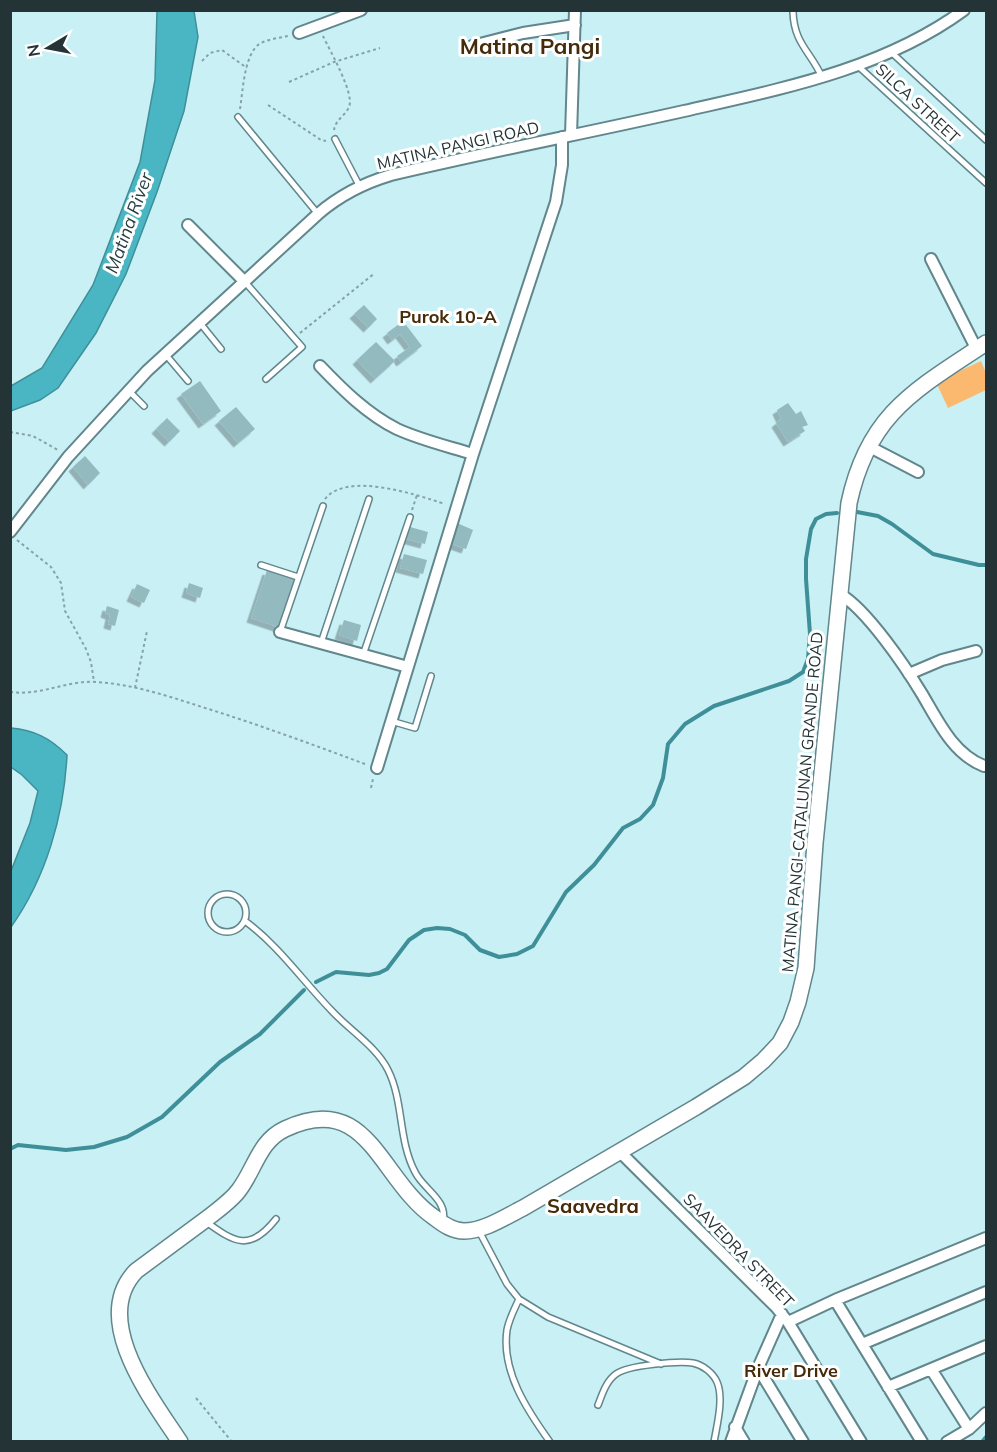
<svg xmlns="http://www.w3.org/2000/svg" width="997" height="1452" viewBox="0 0 997 1452" font-family="Mulish,sans-serif">
<defs>
<filter id="shadow"><feDropShadow dx="-4.5" dy="4.5" stdDeviation="0" flood-color="#0004"/></filter>
</defs>
<rect width="100%" height="100%" fill="#c8f0f5"/>
<path fill="#fab96f" d="M981 361 986 373V390L948 408 936 382Z"/>
<path fill="#4ab6c3" stroke="#3f8f99" stroke-width="1.5" d="M157 11H194L198 37 184 111 157 192 126 274 96 333 58 388 40 400 11 411V386L42 368 93 285 140 162 155 80Z
M11 728C34 730 50 738 67 755 64 815 46 878 11 927V871L30 823 38 791 22 775 11 767Z"/>
<g fill="none" stroke-linecap="round" stroke-linejoin="round">
<path stroke="#3f8f99" stroke-width="4" d="M857 512 878 516 892 524 933 554 979 565H986
M316 982 336 972 369 975 379 973 387 969 409 940 424 930 437 928 450 929 465 935 480 950 499 957 517 954 533 946 566 892 594 865 623 828 640 819 653 805 663 778 668 744 685 724 714 706 789 681 803 672 808 659 810 634 806 579V559L811 529 816 519 826 514 837 513
M10 1149 18 1145 66 1150 94 1147 127 1137 162 1117 220 1062 260 1034 304 990
M982 1442 986 1437"/>
</g>
<path fill="#93babf" filter="url(#shadow)" d="M364 305 377 319 368 328 354 314Z
M403 321 422 346 401 362 397 356 410 347 400 334 392 340 387 333Z
M376 342 395 361 375 379 357 360Z
M200 381 221 411 203 424 181 394Z
M788 403 796 414 801 411 808 425 802 427 805 431 788 442 776 423 781 419 777 410Z
M236 407 255 429 238 443 219 421Z
M167 418 180 431 169 442 156 429Z
M85 456 100 473 88 485 73 467Z
M457 523 473 530 466 549 449 543Z
M410 527 428 532 425 544 406 539Z
M404 554 427 560 423 574 400 568Z
M267 570 294 579 278 627 251 618Z
M189 583 203 588 200 598 186 593Z
M137 584 150 590 144 603 131 597Z
M107 606 119 610 115 626 108 624 110 615 105 613Z
M344 620 361 625 357 641 339 635Z"/>
<g fill="none" stroke-linecap="round" stroke-linejoin="round">
<defs>
<path id="lane" d="M793 12C794 43 810 51 822 77
M891 52 986 140
M858 66 986 183
M238 117 318 214
M335 139 360 187
M245 282 302 347 266 379
M200 323 221 349
M166 355 188 381
M129 391 144 406
M261 565 298 577
M280 632 323 506
M321 643 369 499
M363 655 410 517
M391 721 415 728 431 676
M208 913a19 19 0 1 1 38 0a19 19 0 1 1-38 0Z
M245 921C279 946 302 980 331 1010 349 1030 376 1046 388 1070 404 1102 398 1140 415 1172 423 1189 448 1200 443 1221
M205 1221C235 1243 250 1252 276 1219
M479 1231 507 1284 519 1299 548 1317 661 1364
M519 1299C515 1308 509 1319 507 1330 501 1371 527 1410 550 1442
M598 1405C602 1395 606 1381 616 1374 628 1365 678 1361 693 1363 703 1365 713 1373 717 1382 724 1398 717 1425 714 1442"/>
<path id="street" d="M299 33 361 10
M472 46 523 33 575 25
M571 135 575 10
M188 225 245 282
M931 259 977 350
M320 366C343 390 367 414 397 429 421 440 447 446 473 454
M868 446 918 472
M10 532 68 457 147 371 318 214C340 195 364 183 391 175 488 152 586 133 684 111 780 89 882 70 964 10
M840 594C867 610 905 666 922 694 938 721 953 754 984 766
M280 632 408 667
M909 674 942 660 976 651
M377 768 473 454 556 202 562 165V137
M620 1152 776 1307 788 1322 861 1442
M835 1300 922 1442
M782 1314 758 1368 803 1442
M788 1322 835 1300 986 1238
M862 1344 986 1292
M931 1369 969 1429
M888 1387 986 1346
M735 1427 744 1442
M731 1442 758 1368
M947 1442 969 1429 986 1413"/>
<path id="secondary" d="M180 1442C151 1398 90 1319 136 1271 160 1253 185 1235 209 1217 219 1209 232 1200 239 1190 255 1169 259 1141 285 1129 369 1089 379 1180 435 1218 444 1225 453 1231 464 1231 484 1231 505 1217 523 1208L696 1107 744 1077 763 1061 780 1043 791 1022 798 1002 806 968 815 843 849 503C868 414 915 390 986 343"/>
</defs>
<use href="#lane" stroke="#61868b" stroke-width="8"/>
<use href="#street" stroke="#61868b" stroke-width="14"/>
<use href="#secondary" stroke="#61868b" stroke-width="18"/>
<path stroke="#85a3a7" stroke-width="2" stroke-dasharray="3 3" stroke-linecap="butt" d="M323 36C330 51 355 94 349 107 345 116 336 119 334 130
M202 61 210 53 222 50 247 68
M289 82 334 62 380 48
M268 105 321 140 326 141
M240 109C243 91 244 52 261 43 269 39 279 38 288 36
M300 333 375 273
M10 432 33 436 58 450
M325 499C347 471 417 495 445 504
M412 510 417 495
M17 540 51 567 61 583 65 611 86 649 91 662 94 682
M135 688 147 631
M10 692C43 696 66 680 96 682 132 684 168 696 202 707 257 724 311 744 365 764
M371 788 373 779
M196 1398 232 1442"/>
<use href="#lane" stroke="#fff" stroke-width="5"/>
<use href="#street" stroke="#fff" stroke-width="10"/>
<use href="#secondary" stroke="#fff" stroke-width="15"/>
</g>
<g text-anchor="middle" stroke-width="6" stroke-linejoin="round" paint-order="stroke">
<g font-size="16" fill="#243436" stroke="#fff">
<text transform="translate(918 103) rotate(43)" y="6">SILCA STREET</text>
<text transform="translate(458 145) rotate(-13)" y="6">MATINA PANGI ROAD</text>
<text transform="translate(802 802) rotate(-85)" y="6">MATINA PANGI-CATALUNAN GRANDE ROAD</text>
<text transform="translate(739 1250) rotate(46)" y="6">SAAVEDRA STREET</text>
</g>
<g font-size="18" font-style="italic" fill="#263f42" stroke="#fff">
<text transform="translate(129 223) rotate(-70)" y="6">Matina River</text>
</g>
<g font-size="18" font-weight="bold" fill="#452b0a" stroke="#fff">
<text x="448" y="323">Purok 10-A</text>
<text x="791" y="1377">River Drive</text>
</g>
<g font-size="20" font-weight="bold" fill="#452b0a" stroke="#fff">
<text x="593" y="1213">Saavedra</text>
</g>
<g font-size="22" font-weight="bold" fill="#452b0a" stroke="#fff">
<text x="530" y="54">Matina Pangi</text>
</g>
</g>
<rect width="997" height="1452" fill="none" stroke="#243436" stroke-width="24"/>
<g transform="translate(48 48) rotate(260)" stroke="#ffffff" stroke-width="4.5" paint-order="stroke">
<path d="M0-4.5L10 22L0 15L-10 22Z" fill="#243436"/>
<text y="-9" font-size="16" font-weight="bold" text-anchor="middle" fill="#243436">N</text>
</g>
</svg>
